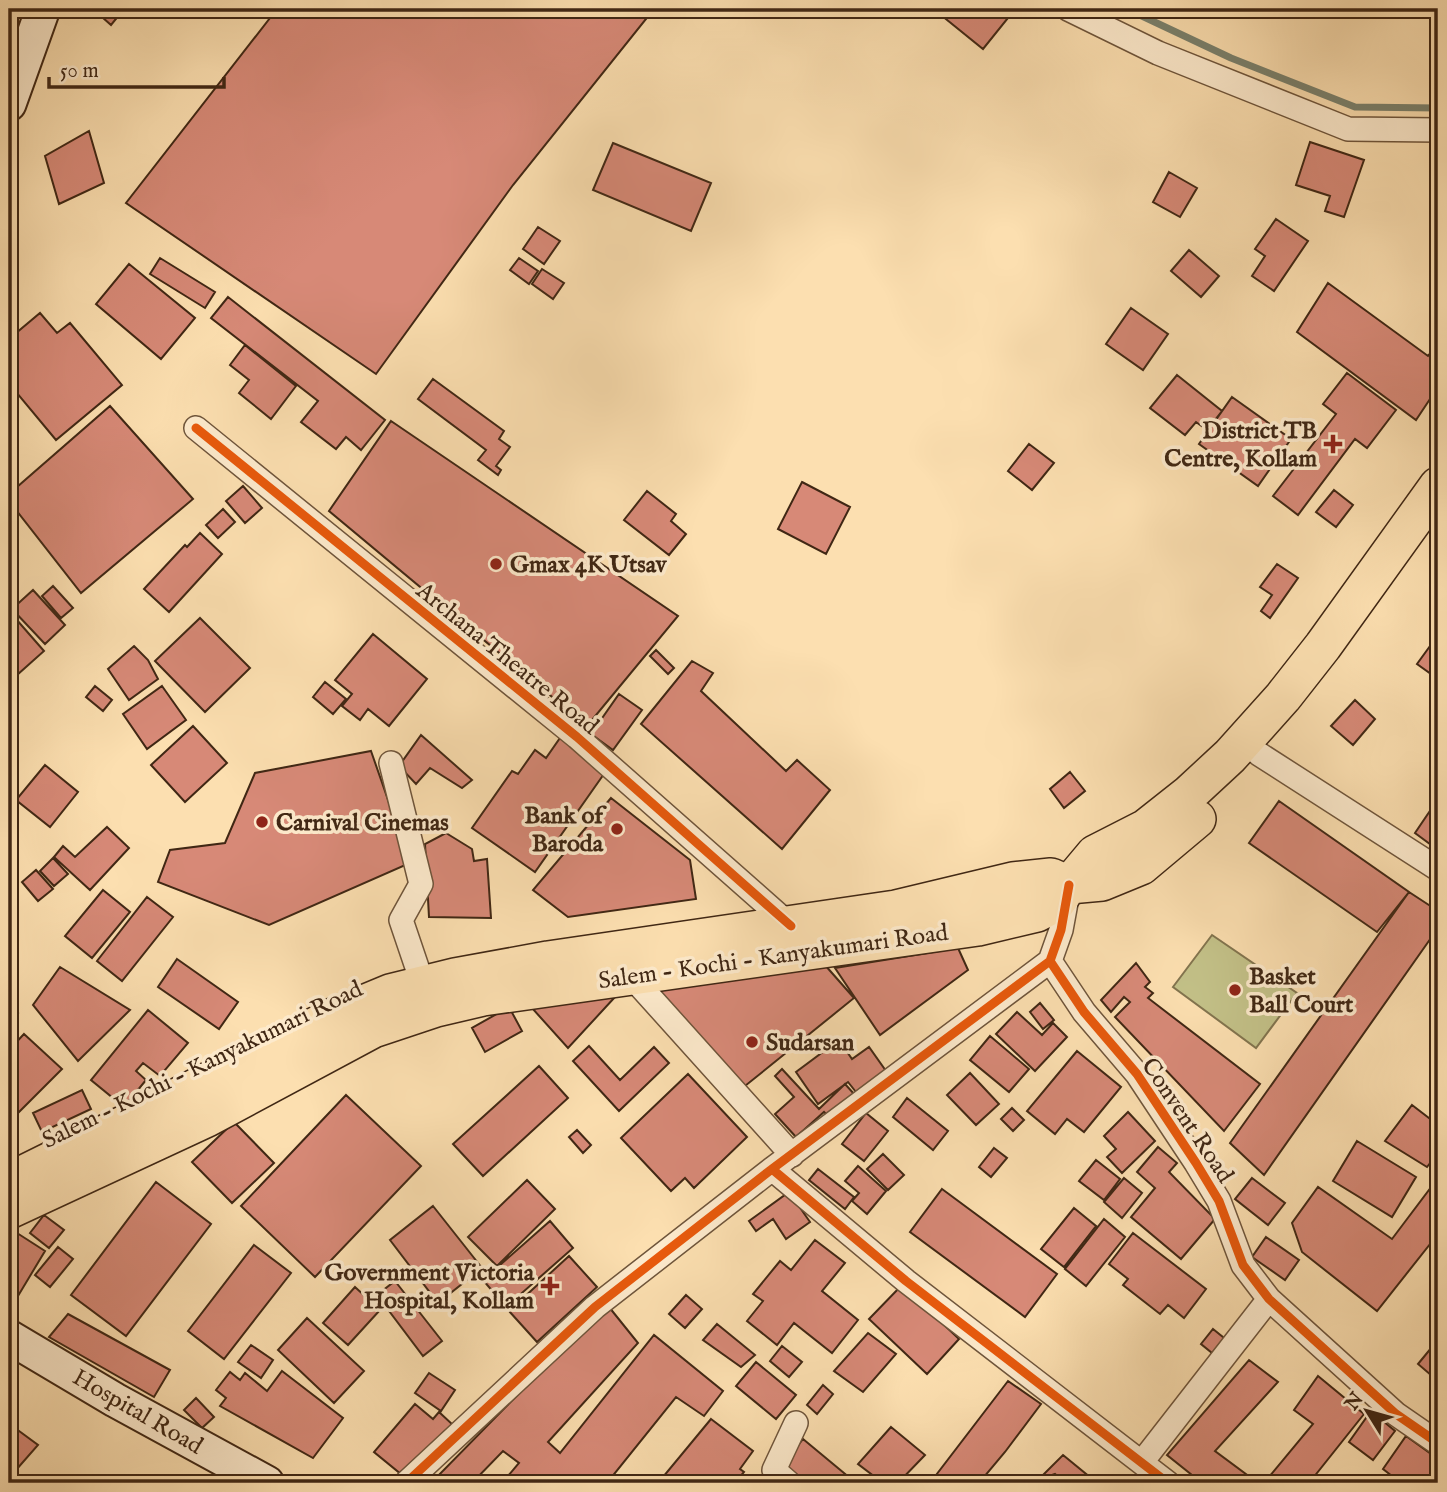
<svg xmlns="http://www.w3.org/2000/svg" width="1447" height="1492" viewBox="0 0 1447 1492" font-family="'IM FELL English',serif">
<rect width="100%" height="100%" fill="#fcdfb0"/>
<filter id="stains"><feTurbulence type="fractalNoise" baseFrequency=".00286" numOctaves="4"/><feColorMatrix values="0 0 0 0 .2 0 0 0 0 .09 0 0 0 0 .02 0 0 0 .5 -.17"/></filter>
<radialGradient id="worn" r=".72"><stop offset=".6" stop-color="#630" stop-opacity="0"/><stop offset="1" stop-color="#630" stop-opacity=".3"/></radialGradient>
<path fill="#c3c188" stroke="#82744e" stroke-width="2" d="M1212 935 1297 993 1256 1048 1173 987Z"/>
<g fill="none" stroke-linecap="round" stroke-linejoin="round">
<path stroke="#7a816d" stroke-width="7" d="M1127 9 1231 58 1355 107 1438 108"/>
</g>
<path fill="#d78977" stroke="#402714" stroke-width="2" d="M93 9H124L111 25Z
M277 9H654L513 185 376 374 126 203Z
M937 9H1006L1012 13 983 49 936 11Z
M89 131 104 183 59 204 45 156Z
M1310 142 1364 160 1344 217 1325 211 1330 196 1296 185Z
M613 143 711 183 691 231 593 190Z
M1169 172 1197 188 1180 217 1153 202Z
M1276 219 1308 241 1274 291 1252 276 1265 256 1255 249Z
M538 227 560 241 544 264 523 249Z
M1189 250 1219 276 1201 297 1171 271Z
M160 258 215 292 205 308 150 274Z
M519 258 538 271 529 284 510 270Z
M129 264 195 318 161 359 96 304Z
M542 269 564 283 553 299 532 284Z
M1328 283 1428 356 1438 344V387L1416 420 1297 332Z
M228 297 385 420 361 450 346 437 336 449 301 422 318 401 211 318Z
M1131 308 1168 334 1143 370 1106 344Z
M40 313 57 333 70 323 122 385 56 440 17 393 9 399V339Z
M245 345 296 386 271 419 239 393 249 380 230 365Z
M1347 373 1396 410 1367 448 1355 439 1298 515 1273 496 1336 414 1323 404Z
M1177 375 1222 411 1207 430 1196 422 1185 435 1150 408Z
M433 379 504 431 499 439 510 447 496 466 501 470 498 475 478 460 486 450 418 399Z
M1232 397 1291 439 1258 486 1199 444Z
M110 406 193 499 81 593 9 501V494Z
M391 421 678 616 587 726 329 511Z
M1029 444 1054 463 1032 490 1008 471Z
M802 482 850 507 826 554 778 529Z
M243 486 262 508 245 523 226 501Z
M1334 490 1353 505 1336 527 1316 512Z
M647 491 676 514 671 521 686 534 669 555 624 520Z
M223 509 235 522 218 538 206 525Z
M200 533 222 554 169 612 144 589 185 545 187 547Z
M1277 564 1298 578 1270 618 1261 611 1272 595 1260 587Z
M53 586 73 608 61 618 42 596Z
M33 590 65 625 45 644 12 609Z
M9 611 44 651 17 675 9 666Z
M200 618 250 668 205 712 155 661Z
M373 634 427 679 389 726 368 709 360 720 342 706 352 694 335 680Z
M1438 635V679L1417 664Z
M134 646 148 660 158 679 129 700 108 669Z
M656 650 674 668 668 674 650 656Z
M692 661 713 673 701 691 786 771 797 760 830 790 782 849 641 724Z
M325 682 346 699 333 714 313 697Z
M95 686 112 700 103 711 86 697Z
M162 686 186 720 147 749 123 714Z
M619 694 642 710 613 750 591 734Z
M1355 700 1375 719 1353 745 1331 726Z
M193 726 227 763 185 802 151 765Z
M421 735 472 780 462 788 430 768 416 784 399 766Z
M560 738 606 771 535 872 472 828 512 771 518 774 535 750 546 758Z
M371 751 410 863 269 925 158 882 170 850 225 843 255 773Z
M45 765 78 792 50 827 16 800Z
M1070 772 1085 791 1064 808 1050 789Z
M9 785 16 792 9 800Z
M611 798 690 860 696 899 568 917 533 890Z
M1438 799V850L1415 833Z
M1279 801 1409 892 1377 932 1249 843Z
M107 827 129 848 90 890 54 857 63 846 75 857Z
M446 833 472 849 474 861 487 859 491 918 429 917 425 844Z
M53 858 68 874 54 886 40 871Z
M36 870 53 889 38 901 22 882Z
M103 890 130 912 92 958 65 936Z
M1409 892 1438 911V928L1264 1175 1230 1143Z
M147 897 173 917 122 981 97 961Z
M9 918 17 929 9 935Z
M958 948 968 970 880 1035 835 968Z
M817 956 854 998 745 1086 648 982Z
M177 959 238 1002 219 1029 158 987Z
M1136 963 1150 982 1145 987 1153 993 1148 998 1260 1084 1224 1131 1115 1017 1130 1002 1124 997 1111 1012 1101 1000Z
M60 967 130 1010 78 1061 33 1005Z
M615 997 568 1048 532 1008Z
M1040 1003 1054 1020 1043 1029 1030 1012Z
M9 1004 18 1013 9 1023Z
M509 1007 522 1031 485 1052 472 1028Z
M148 1010 188 1043 160 1076 143 1063 136 1071 146 1080 124 1107 91 1080Z
M1017 1012 1042 1035 1053 1023 1067 1037 1035 1071 996 1034Z
M24 1034 62 1069 9 1122V1050Z
M990 1036 1029 1069 1009 1092 970 1060Z
M839 1040 852 1059 869 1047 886 1071 856 1092 848 1082 818 1104 796 1072Z
M589 1046 620 1080 654 1047 669 1063 619 1111 573 1061Z
M1077 1051 1121 1087 1084 1132 1067 1119 1055 1134 1027 1111Z
M539 1066 568 1098 483 1176 453 1144Z
M782 1069 819 1109 845 1084 855 1095 830 1118 824 1112 796 1137 775 1114 794 1097 775 1076Z
M970 1073 999 1104 976 1125 947 1095Z
M688 1074 747 1137 694 1188 685 1178 671 1191 621 1138Z
M82 1090 91 1109 42 1132 33 1113Z
M346 1095 421 1166 315 1277 241 1206Z
M907 1098 948 1131 933 1150 893 1117Z
M1412 1105 1438 1125V1153L1427 1167 1385 1141Z
M1012 1108 1024 1120 1013 1131 1001 1119Z
M1128 1112 1155 1141 1122 1173 1107 1157 1116 1149 1104 1136Z
M866 1113 888 1131 864 1161 842 1144Z
M234 1122 274 1163 232 1203 192 1162Z
M577 1130 591 1145 583 1153 569 1137Z
M1357 1141 1416 1177 1392 1217 1333 1181Z
M1158 1147 1177 1163 1169 1172 1215 1219 1181 1259 1131 1217 1155 1188 1137 1172Z
M994 1148 1007 1158 991 1177 979 1167Z
M883 1154 904 1175 888 1190 867 1169Z
M1096 1160 1120 1179 1104 1200 1079 1181Z
M858 1166 886 1191 867 1214 852 1201 859 1193 845 1181Z
M818 1169 854 1197 845 1209 809 1180Z
M1124 1178 1142 1193 1122 1218 1104 1202Z
M1252 1178 1285 1203 1268 1225 1235 1199Z
M1438 1178V1234L1377 1311 1302 1252 1292 1223 1318 1187 1392 1239Z
M527 1180 555 1209 497 1266 468 1237Z
M156 1182 211 1224 126 1336 71 1295Z
M942 1189 1057 1274 1025 1317 910 1232Z
M789 1192 810 1222 786 1239 773 1219 756 1231 749 1221Z
M433 1206 482 1268 438 1303 390 1240Z
M1074 1208 1096 1226 1064 1267 1041 1249Z
M44 1215 64 1230 49 1248 30 1233Z
M1104 1219 1125 1237 1086 1286 1065 1269Z
M550 1221 573 1248 506 1307 483 1280Z
M17 1233 45 1251 9 1311V1238Z
M1133 1233 1206 1289 1184 1318 1168 1305 1160 1314 1123 1285 1128 1279 1109 1264Z
M1266 1237 1299 1260 1285 1280 1252 1257Z
M815 1240 845 1263 822 1291 858 1320 832 1353 794 1323 777 1345 747 1321 763 1301 753 1294 780 1261 791 1270Z
M254 1245 291 1273 224 1359 188 1331Z
M58 1247 73 1259 50 1287 35 1275Z
M569 1256 597 1287 537 1342 509 1311Z
M395 1281 442 1341 423 1356 377 1295Z
M902 1285 959 1339 927 1374 869 1319Z
M355 1287 380 1310 348 1345 323 1323Z
M686 1295 702 1309 685 1328 669 1314Z
M609 1307 638 1343 548 1442 560 1453 654 1335 723 1391 704 1416 676 1397 607 1483H502L519 1463 503 1451 472 1483H431L598 1313Z
M68 1314 170 1370 154 1397 49 1337Z
M307 1318 364 1371 334 1403 278 1350Z
M717 1324 755 1355 741 1367 703 1340Z
M1213 1329 1229 1342 1217 1357 1201 1344Z
M868 1333 896 1354 863 1392 834 1371Z
M251 1345 273 1360 261 1378 238 1362Z
M782 1346 802 1362 789 1377 770 1361Z
M1432 1347 1438 1352V1381L1418 1364Z
M1249 1360 1278 1382 1215 1451 1258 1483H1202L1167 1455Z
M756 1362 796 1395 776 1419 736 1386Z
M282 1371 343 1418 313 1458 220 1406 226 1398 216 1390 230 1372 240 1380 245 1373 267 1391Z
M429 1373 455 1390 441 1411 415 1393Z
M1318 1376 1364 1414 1309 1483H1264L1313 1424 1294 1410Z
M1008 1381 1041 1404 1005 1452 979 1483H930Z
M823 1385 833 1394 817 1414 807 1405Z
M196 1398 214 1417 202 1428 184 1410Z
M415 1404 433 1419 439 1412 453 1425 407 1479 374 1452Z
M1371 1411 1395 1431 1373 1460 1349 1442Z
M711 1419 753 1451 740 1469 744 1472 735 1483H658Z
M891 1427 925 1455 898 1483H883L858 1464Z
M15 1428 38 1445 9 1478V1435Z
M1406 1436 1438 1459V1483H1401L1383 1469Z
M803 1439 856 1483H795L779 1470Z
M1063 1455 1091 1478 1087 1483H1065L1055 1474 1038 1480Z
M1055 1474 1065 1483H1031L1032 1482Z"/>
<g fill="none" stroke-linecap="round" stroke-linejoin="round">
<defs>
<path id="minor" d="M1068 9 1158 53 1348 129 1438 130
M196 428 577 737 791 926
M1259 754 1438 869
M391 763 421 884 401 920 423 985
M1050 961 1084 1012 1137 1074 1196 1163 1219 1201 1243 1265 1269 1299 1396 1414 1438 1443
M631 976 792 1155
M772 1169 906 1281 1168 1483
M1142 1462 1269 1299
M406 1483 595 1307 772 1169 1050 961 1061 930 1068 892
M789 1483 774 1470 796 1423"/>
<path id="secondary" d="M9 104 43 9
M9 1337 115 1400 267 1483"/>
<path id="primary" d="M9 1177 22 1175 125 1124 337 1015 390 993 455 977 548 960 896 909 1013 881 1051 877 1069 885 1095 854 1146 828 1189 794 1230 756 1283 697 1323 646 1438 486
M9 1210 207 1118 373 1029 436 1008 483 997 978 927 1037 913 1056 903 1069 885 1102 882 1141 866 1197 819"/>
</defs>
<use href="#minor" stroke="#6f553b" stroke-width="26"/>
<use href="#secondary" stroke="#402714" stroke-width="37"/>
<use href="#primary" stroke="#402714" stroke-width="40"/>
<use href="#minor" stroke="#fdeacc" stroke-width="23"/>
<use href="#secondary" stroke="#fdeacc" stroke-width="33"/>
<use href="#primary" stroke="#fcdfb0" stroke-width="37"/>
<defs>
<path id="cycleway" d="M196 428 577 737 791 926
M1050 961 1084 1012 1137 1074 1196 1163 1219 1201 1243 1265 1269 1299 1396 1414 1438 1443
M772 1169 906 1281 1168 1483
M406 1483 595 1307 772 1169 1050 961 1061 930 1069 885"/>
</defs>
<use href="#cycleway" stroke="#fdeacc" stroke-width="13"/>
<use href="#cycleway" stroke="#e8590c" stroke-width="9"/>
</g>
<g fill="#8f2418" stroke="#fdeacc" stroke-width="2.5">
<path d="M1329.5 433.5h7v7h7v7h-7v7h-7v-7h-7v-7h7z"/>
<circle cx="496" cy="564" r="7"/>
<circle cx="262" cy="822" r="7"/>
<circle cx="617" cy="829" r="7"/>
<circle cx="1235" cy="990" r="7"/>
<circle cx="752" cy="1042" r="7"/>
<path d="M546.5 1275.5h7v7h7v7h-7v7h-7v-7h-7v-7h7z"/>
</g>
<g text-anchor="middle" stroke-width="7" stroke-linejoin="round" paint-order="stroke">
<g font-size="24" font-weight="bold" fill="#402714" stroke="#fdeacc" text-anchor="start">
<text x="1317" y="438" text-anchor="end">District TB<tspan x="1317" dy="28">Centre, Kollam</tspan></text>
<text x="510" y="572">Gmax 4K Utsav</text>
<text x="603" y="823" text-anchor="end">Bank of<tspan x="603" dy="28">Baroda</tspan></text>
<text x="276" y="830">Carnival Cinemas</text>
<text x="1249" y="984">Basket<tspan x="1249" dy="28">Ball Court</tspan></text>
<text x="766" y="1050">Sudarsan</text>
<text x="534" y="1280" text-anchor="end">Government Victoria<tspan x="534" dy="28">Hospital, Kollam</tspan></text>
</g>
<g font-size="24" fill="#402714" stroke="#fdeacc">
<text transform="translate(508 658) rotate(39)" y="8">Archana Theatre Road</text>
<text transform="translate(773 956) rotate(-8)" y="8">Salem - Kochi - Kanyakumari Road</text>
<text transform="translate(202 1064) rotate(-26)" y="8">Salem - Kochi - Kanyakumari Road</text>
<text transform="translate(1188 1120) rotate(56)" y="8">Convent Road</text>
<text transform="translate(138 1411) rotate(30)" y="8">Hospital Road</text>
</g>
</g>
<rect width="1447" height="1492" fill="none" stroke="#fcdfb0" stroke-width="35"/>
<rect x="10" y="10" width="1426" height="1471" fill="none" stroke="#402714" stroke-width="3.5"/>
<rect x="18" y="18" width="1412" height="1457" fill="none" stroke="#402714" stroke-width="2"/>
<g transform="translate(1367 1411) rotate(307)" stroke="#fdeacc" stroke-width="5" paint-order="stroke">
<path d="M0-5L12 26L0 18L-12 26Z" fill="#402714"/>
<text y="-10" font-size="19" font-weight="bold" text-anchor="middle" fill="#402714">N</text>
</g>
<path d="M49 77v10h175v-10" fill="none" stroke="#402714" stroke-width="3.5"/>
<text x="60" y="77" font-size="21" fill="#402714" stroke="#fdeacc" stroke-width="5" paint-order="stroke">50 m</text>
<rect width="100%" height="100%" filter="url(#stains)"/>
<rect width="100%" height="100%" fill="url(#worn)"/>
</svg>
